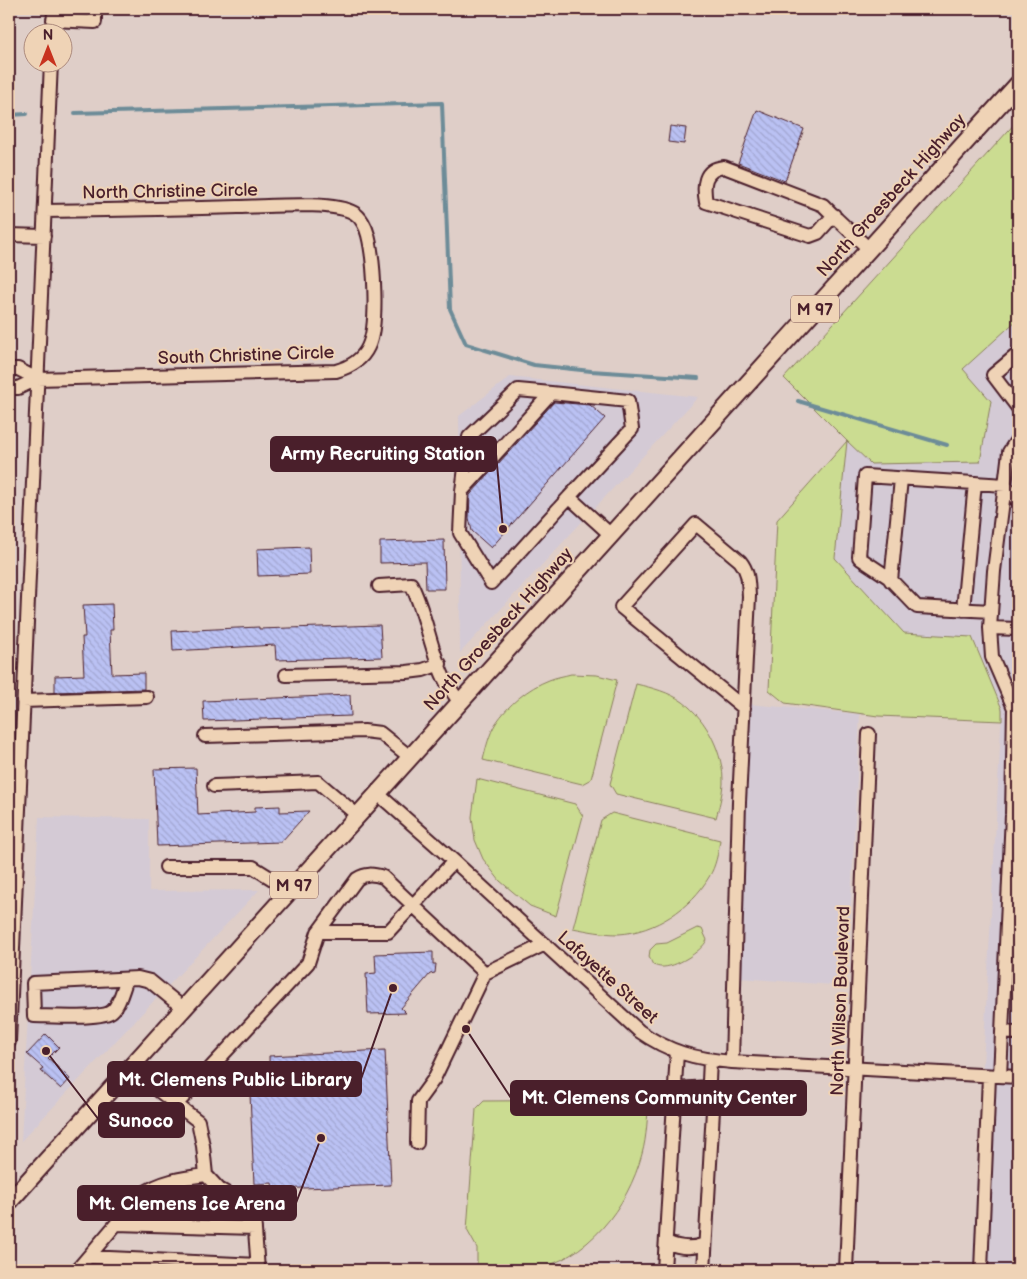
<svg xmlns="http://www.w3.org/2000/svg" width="1027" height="1279" viewBox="0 0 1027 1279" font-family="'Balsamiq Sans',sans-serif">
<defs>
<pattern id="building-back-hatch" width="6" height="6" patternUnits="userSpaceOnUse" patternTransform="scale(1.25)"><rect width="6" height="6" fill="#bac1f3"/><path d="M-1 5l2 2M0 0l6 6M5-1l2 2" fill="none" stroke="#a1a5d0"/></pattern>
</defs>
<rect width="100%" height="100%" fill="#dfcec8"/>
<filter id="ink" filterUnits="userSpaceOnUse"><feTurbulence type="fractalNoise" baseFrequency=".02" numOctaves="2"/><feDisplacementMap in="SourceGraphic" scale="10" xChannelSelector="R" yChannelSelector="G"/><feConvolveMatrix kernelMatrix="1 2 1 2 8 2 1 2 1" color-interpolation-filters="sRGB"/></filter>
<g filter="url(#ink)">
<path fill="#d4cad5" d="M1018 291V1270H972L1002 709 972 637 904 633 835 558 847 441Z
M510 377 698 397 460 653 459 416Z
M748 704 860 714 847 986 739 978Z
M39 817 149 819V891L259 890 21 1141Z"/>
<path fill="#cbdc91" stroke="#8a7e5e" d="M1018 120V319L963 369 991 401 980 462 871 464 847 441 835 558 904 633 972 637 1002 709V721L878 716 785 703 769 690 777 520 847 441 784 378Z
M571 674 597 675 617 680 591 779 582 784 483 760C486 748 489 734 496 723 508 705 528 688 549 680 556 677 564 676 571 674Z
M636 684C653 688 669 692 683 702 707 720 724 754 723 784 722 796 719 807 716 818L616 794 610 784Z
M477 779 575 804 583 816 556 916 530 906 500 881 483 859 475 840 472 817Z
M612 813 720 840C718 853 716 866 709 877 691 908 655 932 619 934 603 934 588 931 573 928L601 820Z
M697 928 702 929 707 940C701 952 675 968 661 967 659 967 656 966 653 965L649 957 650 950 656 944 667 943Z
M649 1100C647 1118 647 1136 642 1154 628 1207 587 1260 531 1270 514 1273 494 1270 477 1270V1248L467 1230 476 1109 484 1101Z"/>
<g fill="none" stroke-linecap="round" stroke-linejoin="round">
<path stroke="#6d8c98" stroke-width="4" d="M75 113 442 103 450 309 466 344 534 365 591 371 698 378
M9 115 27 114
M798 401 947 445"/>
</g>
<path fill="url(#building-back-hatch)" stroke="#4a1f2b" d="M757 110 804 129 785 181 738 163Z
M670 126 686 128 684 144 668 142Z
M554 402 590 405 605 418 491 548 472 531 469 518 470 495Z
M444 540 445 589H426L425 562 380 563V542Z
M309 547 310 574 258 576 257 549Z
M112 604 113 630H110L112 674 144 673V689L55 692V676L84 675 82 637H85L83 605Z
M380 625 382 657 276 660 275 645 173 651 172 631 259 627V629Z
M350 695 351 716 204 721 203 701Z
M196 768 198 815 255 812V807L280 806V812L309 811 281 842 157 846 154 769Z
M433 952V964H436L435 973 430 974 401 1008 406 1013 368 1014 366 974 376 973 375 954Z
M46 1034 59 1047 48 1058 70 1079 61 1089 41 1071 43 1068 27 1054Z
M385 1050 391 1185 273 1189 272 1183 254 1184 250 1094 270 1093 269 1056Z"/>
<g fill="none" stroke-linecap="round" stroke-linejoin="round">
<defs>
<path id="minor" d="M53 20 95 22V9
M53 32 54 9
M834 215 818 233 810 236 706 202C703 186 703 169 724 167L823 205 837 219 869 249
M9 235 44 236
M1018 354 993 375 1018 408
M9 369H18L37 379
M9 388H18L37 379 336 371C350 367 362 360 368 347 379 325 374 259 368 235 366 227 361 217 354 213 331 200 265 207 238 207 173 209 109 210 45 211
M1018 438 1009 452 1005 485 1018 501
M462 491 469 437 518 390 551 393
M569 497 491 583 460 533 462 491 551 393 628 401 632 429 569 497 611 535
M891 581 901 479
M379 586 411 584C427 615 430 652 446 682 450 689 455 695 459 702
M963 610 975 483
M991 611 917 607 888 577 861 559 859 557 865 476 1005 485 994 571 990 628 992 657 1014 708 1012 815 1000 1076
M990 628 1018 629
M286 675 407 672 423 670 440 664
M23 701 147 697
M205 736 364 731 380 733 410 757
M214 786 318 782 357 815
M377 793 454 861 639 1031C669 1052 695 1059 732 1062L1018 1077
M166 867H253L290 890
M318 932 357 879C366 873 373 874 383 877L485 973 545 944
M127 979C123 988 120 1004 112 1011 102 1020 49 1016 34 1016L33 983 138 978 150 981 183 1008
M1002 1032 1018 1033
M9 1042 51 62
M732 1062 739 802 749 596C748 582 749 572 740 561L696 524 621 607 744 708
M129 1068 198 1121 203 1146 206 1175 219 1189 240 1201 254 1217 258 1270
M675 1089 710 1087
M176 1105 308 963 318 932H388L454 861
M417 1143 418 1101 434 1079 485 973
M116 1224 255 1228
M666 1242C679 1248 692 1249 705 1244
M88 1257 258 1265
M77 1270 141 1195C160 1181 182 1178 206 1175
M664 1270 677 1052
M704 1270 713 1110 709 1081 710 1060
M846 1270 869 734
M981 1270 989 1076"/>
<path id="major" d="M9 1202 1018 84"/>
</defs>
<use href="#minor" stroke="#4a1f2b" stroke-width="16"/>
<use href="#major" stroke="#4a1f2b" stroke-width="20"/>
<use href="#minor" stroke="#efd3b6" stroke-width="12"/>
<use href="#major" stroke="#efd3b6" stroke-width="16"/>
</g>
</g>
<g text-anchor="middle" stroke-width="4" stroke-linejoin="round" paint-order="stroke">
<g fill="#efd3b6" stroke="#7c5555" stroke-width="1">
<rect x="791" y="295.5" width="48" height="27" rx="4"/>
<rect x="270" y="871.5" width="48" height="27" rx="4"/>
</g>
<g font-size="16" font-weight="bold" fill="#4a1f2b">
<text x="815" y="315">M 97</text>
<text x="294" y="891">M 97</text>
</g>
<g font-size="18" fill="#4a1f2b" stroke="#efd3b6">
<text transform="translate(170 191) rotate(-1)" y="6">North Christine Circle</text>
<text transform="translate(891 195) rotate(-48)" y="6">North Groesbeck Highway</text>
<text transform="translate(246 355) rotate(-2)" y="6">South Christine Circle</text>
<text transform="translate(498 629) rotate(-48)" y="6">North Groesbeck Highway</text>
<text transform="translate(608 977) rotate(42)" y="6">Lafayette Street</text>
<text transform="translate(840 1001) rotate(-88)" y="6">North Wilson Boulevard</text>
</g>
</g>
<path fill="none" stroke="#4a1f2b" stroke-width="2" d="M503 529L496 454M393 988L361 1079M466 1029L511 1098M46 1051L99 1120M321 1138L296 1203"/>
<g fill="#4a1f2b" stroke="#efd3b6" stroke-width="2">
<circle cx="503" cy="529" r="5"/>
<circle cx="393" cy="988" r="5"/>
<circle cx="466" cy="1029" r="5"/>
<circle cx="46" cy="1051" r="5"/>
<circle cx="321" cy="1138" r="5"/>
</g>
<g fill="#4a1f2b" stroke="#4a1f2b" stroke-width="2">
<rect x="271" y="437" width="225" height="34" rx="5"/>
<rect x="108" y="1062" width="253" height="34" rx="5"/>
<rect x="511" y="1081" width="295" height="34" rx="5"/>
<rect x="99" y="1103" width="85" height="34" rx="5"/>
<rect x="78" y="1186" width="218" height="34" rx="5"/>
</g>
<g font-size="19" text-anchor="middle" font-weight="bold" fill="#fff">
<text x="383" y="460">Army Recruiting Station</text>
<text x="235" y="1086">Mt. Clemens Public Library</text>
<text x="659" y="1104">Mt. Clemens Community Center</text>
<text x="141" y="1127">Sunoco</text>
<text x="187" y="1210">Mt. Clemens Ice Arena</text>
</g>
<rect width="1027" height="1279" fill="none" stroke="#efd3b6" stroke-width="30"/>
<rect x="15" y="15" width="997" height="1249" fill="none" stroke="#4a1f2b" stroke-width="2" filter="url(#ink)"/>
<g transform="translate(48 48)"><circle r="24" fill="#efd3b6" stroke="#ad8b7e"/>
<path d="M0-4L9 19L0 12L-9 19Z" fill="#c8321e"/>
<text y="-8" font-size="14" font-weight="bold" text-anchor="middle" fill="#4a1f2b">N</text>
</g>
</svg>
